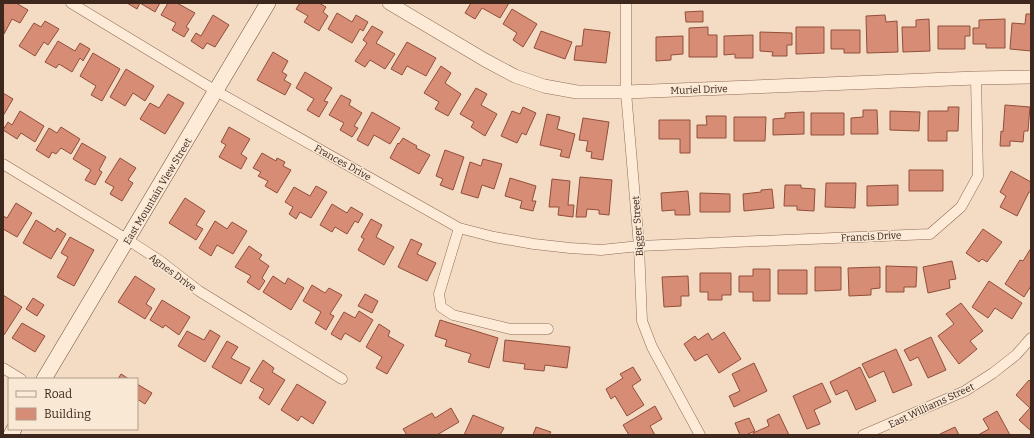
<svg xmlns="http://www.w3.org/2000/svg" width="1034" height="438" viewBox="0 0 1034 438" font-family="Bitter,serif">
<rect width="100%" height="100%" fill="#f3dcc3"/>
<path fill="#d68c75" stroke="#924e3a" d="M3 3H16L28 10 20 23 12 19 4 34Z
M127 3H160L155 12 140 3 137 9Z
M168 3H177L195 13 186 27 189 29 184 37 172 30 176 23 161 15Z
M300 3H319L326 7 323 12 328 16 319 31 304 22 308 16 296 9Z
M471 3H509L500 18 482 8 475 19 465 13Z
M512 9 537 24 523 47 513 40 517 33 503 24Z
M703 11V22H686L685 12Z
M337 13 352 22 356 15 368 22 363 31 360 29 352 43 328 29Z
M1026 14H1031V51L1010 49 1012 23 1025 24Z
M213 15 229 25 215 47 207 43 203 49 191 41 196 33 201 36Z
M885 15 886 22 897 21 898 52 867 53 866 16Z
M929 19 930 51 903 52 902 27H916V20Z
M1005 19V48H986V44H973V28H979V20Z
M45 21 59 29 48 45 44 42 35 56 19 46 34 23 41 27Z
M372 26 383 32 376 43 395 54 385 69 370 60 365 67 355 61 367 43 363 40Z
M938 26H970V36H965V49H938Z
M708 27V35H717V57H689V28Z
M796 27H824V53L796 54Z
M584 29 610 32 606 63 574 60 576 46H582Z
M831 30H860V53H844V49H831Z
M541 31 572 42 565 59 534 48Z
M760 32 792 33V45H787V56H772L773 52 760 51Z
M753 35V58H735V54L724 55V36Z
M683 36V54L671 55V60L656 61V37Z
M58 41 75 51 80 43 90 49 83 61 80 58 72 72 59 64 56 68 45 62Z
M407 42 436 58 426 76 407 66 402 75 391 69Z
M273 52 288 61 282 72 287 75 284 80 291 84 285 95 257 80Z
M93 53 120 69 102 101 91 95 96 86 80 76Z
M441 66 451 73 445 83 461 94 448 116 435 109 439 102 424 93Z
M126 69 154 86 145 101 133 93 125 106 110 97Z
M305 72 332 88 324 101 328 102 319 117 307 110 314 99 296 88Z
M476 88 487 94 481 105 497 114 485 136 471 127 474 122 460 114Z
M3 93 13 99 3 116Z
M168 94 184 103 165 134 140 119 150 103 159 108Z
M341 95 351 100 349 105 362 113 354 126 358 128 352 137 340 130 344 123 329 115Z
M1005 105 1030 107 1028 131H1024L1023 142 1010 141V146H1000L1001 131 1003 132Z
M523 107 536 113 526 135 522 133 517 143 501 136 512 111 520 114Z
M948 107H959L958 131H947V141H928V111H948Z
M863 110H877L878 134H851V118L863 117Z
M20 111 44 126 35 142 21 133 17 139 3 130 8 122 12 125Z
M890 111 920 112 919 131 890 130Z
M372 112 400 128 390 144 374 135 368 146 357 140Z
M804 112V134L773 135V119L785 118V113Z
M811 113H844V135H811Z
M547 114 560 117 557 129 575 134 569 158 560 156 562 150 540 145Z
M706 116H726V138H697V125H707Z
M734 117H766L765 141H734Z
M583 118 609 122 603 160 591 158 592 152 586 151 588 141 579 140Z
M659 120H690V153H680V139H659Z
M61 127 80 139 71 154 61 148 56 154 52 152 49 158 36 150 49 128 57 133Z
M229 127 250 139 241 154 247 158 241 169 219 157 226 145 221 142Z
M403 138 417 146 416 148 430 155 419 174 390 158 398 143 399 144Z
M82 143 106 157 99 170 102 172 95 185 85 180 91 170 73 159Z
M445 150 464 157 453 190 440 185 443 179 436 176Z
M262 153 276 161 277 158 285 162 283 166 291 170 277 193 265 186 268 181 258 176 261 172 253 168Z
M120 158 136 168 128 180 133 183 122 201 110 194 114 187 105 182Z
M483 159 502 164 494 189 482 185 478 198 461 193 470 162 481 166Z
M909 170H943V191H909Z
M1011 171 1031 182V192H1029L1017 216 1000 207 1006 196 1000 192Z
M580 177 612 180 609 215 599 214V210L587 209 586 217H576Z
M510 178 536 186 532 201H536L533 211 520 208 522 201 505 196Z
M552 179 570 181 568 205H574L573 217 558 215 559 207H549Z
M826 183H856L855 208 825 207Z
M785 185H801V188L815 189 814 211 797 210V206H784Z
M898 185V205L867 206V186Z
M316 186 327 192 311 218 300 212 296 219 289 214 293 207 285 202 294 187 310 196Z
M772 189 774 208 744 211 743 194 761 192V190Z
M688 191 690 215H675V210L662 211 661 193Z
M700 193 730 194V212H700Z
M185 198 205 211 196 225 203 229 196 240 169 223Z
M16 203 32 213 17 237 3 229V216L7 218Z
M332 204 347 213 351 207 363 214 358 223 355 221 347 234 335 227 332 232 320 225Z
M371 219 382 225 376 237 394 247 384 265 358 250 364 239 361 237Z
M36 220 55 232 57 228 66 234 51 259 23 243Z
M215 221 227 229 232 222 247 231 233 254 217 245 211 256 199 248Z
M983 229 1002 242 987 262 982 259 979 262 966 253Z
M70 237 94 250 74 286 57 277 68 257 61 253Z
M411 239 422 244 417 254 436 263 427 281 398 267Z
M249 246 262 255 259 259 269 266 262 278 265 281 259 290 247 282 251 276 235 267Z
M1031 248V286L1024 297 1005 284 1020 260 1023 261Z
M952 261 956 279 949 280 950 288 928 293 923 267Z
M886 266 917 267 916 287H904V292H886Z
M815 267H841V290L815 291Z
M880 267V288L871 289V295L849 296 848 268Z
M753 269H770V301H753V292H739V276H753Z
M778 270H807V294H778Z
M700 273H731V295H722V300H708V292H700Z
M135 276 155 289 146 304 152 308 145 319 118 302Z
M273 276 285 284 288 278 304 288 291 310 263 292Z
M688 276 689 296H681V306L664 307 662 277Z
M989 281 1022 303 1012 319 995 308 988 318 972 307Z
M312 285 325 293 329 288 342 295 330 314 334 316 326 330 315 323 321 312 303 301Z
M365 294 378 301 372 313 358 306Z
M3 295 22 307 4 335 3 334Z
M33 298 44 305 37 316 26 309Z
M162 300 190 317 179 335 165 325 163 328 150 320Z
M961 303 983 331 970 341 977 349 959 364 938 336 954 324 946 314Z
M359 311 373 320 360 342 345 333 341 340 331 334 344 312 355 318Z
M440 320 498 338 489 368 468 362 471 354 445 346 447 340 435 336Z
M22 323 45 336 35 352 12 338Z
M379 324 390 331 388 336 404 345 387 374 376 368 382 357 366 347Z
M210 330 220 336 205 362 178 346 187 331 204 340Z
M724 332 741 359 719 373 707 354 695 361 684 344 695 336 698 340 708 333 712 340Z
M931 337 946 370 928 378 918 357 910 361 904 350Z
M505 340 570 347 567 368 545 365 544 371 524 369 525 364 503 361Z
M227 341 238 347 231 358 250 368 241 384 212 367Z
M896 349 912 385 893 393 884 371 869 378 862 364Z
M263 360 274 368 272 372 285 380 269 405 259 398 264 389 250 381Z
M754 363 767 391 734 407 729 396 740 391 732 374Z
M633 367 641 380 632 386 644 405 627 416 615 396 611 399 606 389 623 378 620 374Z
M860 367 876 401 856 410 847 390 836 395 830 382Z
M121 374 129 379H118Z
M1029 380 1031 382V431L1019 420 1030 408 1016 395Z
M822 383 831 402 814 410 820 424 807 429 793 396Z
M137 384 152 393 145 404 137 399Z
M297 384 326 402 313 424 301 416 298 421 281 410Z
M655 406 662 419 650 426 655 435H629L623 425Z
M451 408 459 422 437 435H407L403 429 432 413 435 418Z
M997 411 1010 435H978L989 429 983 419Z
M779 414 789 435H754L753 433 769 426 767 420Z
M473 415 504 428 500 435H464Z
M749 418 755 431 746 435H740L735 423Z
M536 427 551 432 549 435H533Z
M955 427 959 435H940V434Z"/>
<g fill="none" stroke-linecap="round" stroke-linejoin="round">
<defs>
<path id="minor" d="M71 3 216 91 459 228 494 237 534 244 570 248 601 250 639 246 930 234 961 207 978 176 976 78
M626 3V92L639 246 642 321 652 347 700 435
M3 164 128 240 159 260 199 291 342 379
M459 228 439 294 441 307 453 315 510 329H548
M3 368 21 379
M863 435 965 391 993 373 1016 355 1031 338"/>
<path id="tertiary" d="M389 3 485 60 515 76 544 86 577 92H626L976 78 1031 77"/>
<path id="secondary" d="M44 379 268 3
M11 435 14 429"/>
</defs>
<use href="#minor" stroke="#906b57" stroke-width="11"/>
<use href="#tertiary" stroke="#906b57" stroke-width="14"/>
<use href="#secondary" stroke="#724c3a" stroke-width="16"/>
<use href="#minor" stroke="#fdebd8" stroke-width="10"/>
<use href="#tertiary" stroke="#fdebd8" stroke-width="13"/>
<use href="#secondary" stroke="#fdebd8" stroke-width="15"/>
</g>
<g text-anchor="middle" stroke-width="3" stroke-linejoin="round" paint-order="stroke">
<g font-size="10" fill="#3e271d" stroke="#f9e8d4">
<text transform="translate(699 89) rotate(-2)" y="4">Muriel Drive</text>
<text transform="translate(343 162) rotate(29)" y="4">Frances Drive</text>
<text transform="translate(157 191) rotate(-59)" y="4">East Mountain View Street</text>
<text transform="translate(637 226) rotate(-94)" y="4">Bigger Street</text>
<text transform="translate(871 236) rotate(-3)" y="4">Francis Drive</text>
<text transform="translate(173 272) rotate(37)" y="4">Agnes Drive</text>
<text transform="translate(931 405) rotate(-25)" y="4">East Williams Street</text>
</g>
</g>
<rect width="1034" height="438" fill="none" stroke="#3e271d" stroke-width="8"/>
<rect x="8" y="378" width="130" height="52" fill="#f9e8d4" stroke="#ae9b8b"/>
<rect x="16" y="391" width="20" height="6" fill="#fdebd8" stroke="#ae9b8b"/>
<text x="44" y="398" font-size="12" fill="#3e271d">Road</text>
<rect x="16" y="408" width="20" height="12" fill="#d68c75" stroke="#ae9b8b"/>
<text x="44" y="418" font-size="12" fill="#3e271d">Building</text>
</svg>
